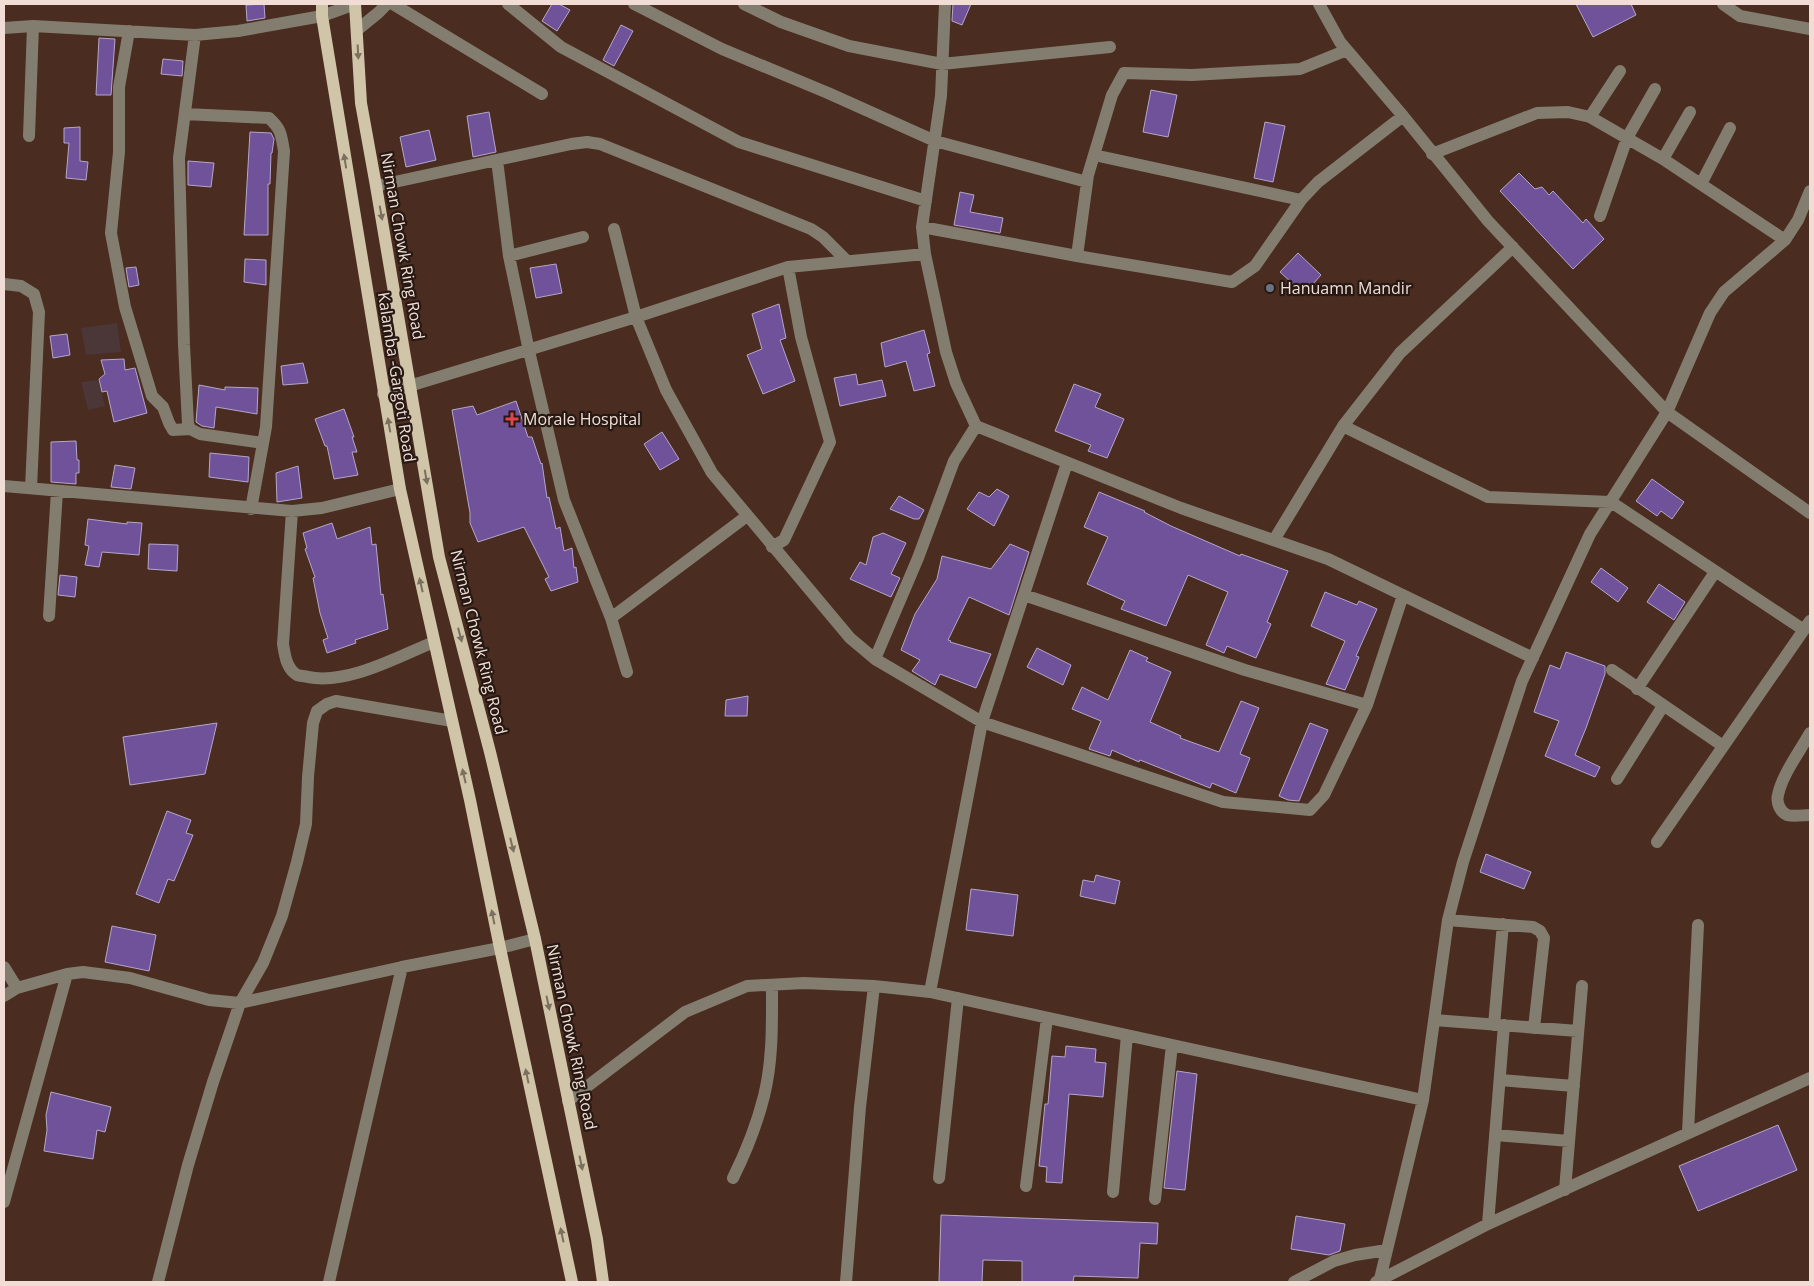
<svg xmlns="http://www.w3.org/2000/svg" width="1814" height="1286" viewBox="0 0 1814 1286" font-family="'Open Sans',sans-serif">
<rect width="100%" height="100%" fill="#4a2c20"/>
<path fill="#4b3737" d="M117 323 121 352 86 355 81 328Z
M98 380 105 406 88 410 81 382Z"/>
<path fill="#70529b" stroke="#b3a7c8" d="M264 4 265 18 247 21 246 5Z
M552 4H559L570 10 557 31 542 21Z
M953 4H971L962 25 952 21Z
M1576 4H1631L1636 15 1593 37Z
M621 25 633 31 614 66 603 60Z
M99 38 115 39 111 95H96Z
M163 59 183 61 182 76 161 74Z
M1151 90 1177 95 1168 137 1143 132Z
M489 112 496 152 473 157 467 116Z
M1265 122 1285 126 1273 182 1254 178Z
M80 127V161L88 162 86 180 66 178 69 143H64V128Z
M429 130 436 160 406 167 400 137Z
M250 132 271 133 274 139 272 153H271L270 184H268V235H244Z
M188 161 214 163 211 187 188 185Z
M1519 173 1535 189 1542 187 1549 195 1553 191 1583 223 1586 219 1604 239 1573 269 1500 191Z
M960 192 974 195 970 212 1003 218 1000 233 954 225Z
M1298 253 1321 275 1304 294 1280 272Z
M245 259 266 260V285L244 282Z
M556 264 562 293 536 298 530 268Z
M136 267 139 285 129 287 126 268Z
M779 304 786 338 780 340 795 381 763 394 747 355 762 349 752 314Z
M924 330 930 353 927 354 935 386 914 391 906 361 885 367 881 343Z
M67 334 70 355 53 358 50 336Z
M124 359 125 370 135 368 147 413 114 422 107 391 102 392 99 379 105 374 101 360Z
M303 363 308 383 283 385 281 366Z
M856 374 858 385 882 380 886 396 840 406 834 378Z
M1074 384 1101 394 1095 407 1124 419 1107 458 1088 451 1091 445 1055 431Z
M199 385 225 390V387L258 388 257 414 216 407 214 428 202 426 196 422Z
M516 401 528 437H532L541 464 542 463 547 498 549 497 556 529 560 527 564 551 572 548 574 568 576 567 578 582 551 591 545 579 549 577 524 527 478 542 470 523V513L452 410 473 406 477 415Z
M344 409 354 437H352L357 452H352L358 475 334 479 327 446H325L315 419Z
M662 432 679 459 660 470 644 444Z
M76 441 77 460H79V473H76V484L51 482V442Z
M210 453 249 457 248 482 209 477Z
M115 465 135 468 131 489 111 487Z
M298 466 302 498 277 502 276 473Z
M1652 479 1684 502 1672 519 1661 511 1657 516 1636 501Z
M997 489 1009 496 994 526 967 509 979 492 989 497Z
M1099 492 1145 511 1144 512 1171 526 1240 556 1241 554 1288 571 1267 622 1271 624 1256 658 1227 646 1224 653 1206 645 1228 592 1188 575 1166 626 1121 609 1125 601 1087 584 1108 537 1084 527Z
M899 496 924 510 919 519H914L890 509Z
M88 519 127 524V522L142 523 139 555 102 552 99 567 85 565 89 546 85 545Z
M332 523 337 539 370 527 372 545 376 544 381 595 383 594 388 629 355 640 356 643 327 653 323 640 328 638 320 613 313 578 315 577 305 549 307 548 303 533Z
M883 533 906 543 891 574 900 578 891 597 850 579 860 562 866 565 873 537Z
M149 544 178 545 177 571 148 569Z
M1010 544 1029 552 1009 615 969 597 948 640 951 641 950 642 991 654 976 688 940 674 935 685 912 671 920 660 901 650 915 614 937 579 942 556 991 569Z
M1601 568 1628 588 1618 602 1591 582Z
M60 575 77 577 75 597 58 595Z
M1659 584 1685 602 1674 620 1647 602Z
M1325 592 1357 605 1359 601 1377 609 1356 656 1359 657 1345 690 1326 684 1345 641 1311 626Z
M1037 648 1071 665 1063 685 1027 667Z
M1130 650 1148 658 1146 661 1171 672 1150 722 1181 736 1180 738 1219 752 1241 701 1259 708 1240 754 1250 758 1236 793 1212 783 1210 788 1140 760 1139 762 1112 750 1110 756 1089 749 1101 721 1072 709 1082 687 1108 700Z
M1566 652 1605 666V674L1586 728 1575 755 1600 767 1595 777 1545 756 1559 721 1534 712 1550 665 1560 669Z
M748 696 747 716H725L726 700Z
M217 723 205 774 130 785 123 737Z
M1310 723 1328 730 1299 801 1288 800 1279 796Z
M167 811 191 820 186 833 193 835 174 881 168 879 159 903 136 894Z
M1486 854 1531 872 1524 889 1480 872Z
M1096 875 1120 881 1115 904 1080 896 1083 880 1094 882Z
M971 889 1018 895 1013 936 966 930Z
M112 926 156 935 149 971 105 962Z
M1066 1046 1096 1049 1095 1062 1106 1063 1103 1097 1069 1094 1062 1183 1046 1182 1047 1167 1039 1166 1045 1104H1048L1052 1056 1065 1057Z
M1177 1071 1197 1074 1185 1190 1164 1188Z
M51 1092 111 1107 105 1132 97 1130 93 1159 44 1151 47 1130 46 1115Z
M1778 1125 1797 1170 1698 1211 1679 1166Z
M941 1215 1158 1223 1157 1244 1140 1243 1138 1278 1074 1276 1073 1282H1022V1261L983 1260 982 1282H939Z
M1296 1216 1345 1224 1340 1251 1329 1255 1291 1249Z"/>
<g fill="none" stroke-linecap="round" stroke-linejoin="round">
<path stroke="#837d6f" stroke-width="12" d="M393 4 542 94
M508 4 561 47 739 142 926 201
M634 4 722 49 828 93 935 141 1087 182
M744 4 781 22 849 46 942 64 1110 47
M945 4 941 96 922 227 925 254 946 352 956 383 976 426 1181 508 1328 559 1533 658
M1319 4 1340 42 1403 116 1488 221 1667 412 1810 513
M1723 4 1740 16 1810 29
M4 28 33 26 195 35 238 31 322 16 355 4
M357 30 378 13 387 4
M129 31 119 87V152L111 233 125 307 152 396 163 407 169 423 173 430 190 429
M195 35 179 158 184 345 188 424 190 429 200 434 263 443
M185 114 269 118C282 130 281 135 284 151L266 427 251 509
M1590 117 1620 71
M29 136 33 26
M1432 154 1537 113 1568 112 1590 117 1663 159 1785 240
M1094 155 1301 200
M1663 159 1690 112
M497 160 509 256 529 351 564 500 611 618 627 672
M1701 184 1730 128
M376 186 571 144 587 142 600 144 811 229 823 237 847 261
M1600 216 1627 138 1655 89
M922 227 1077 256 1232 282 1255 266 1301 200 1318 182 1403 116
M614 229 636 317 666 390 712 473 850 638 875 659 982 722 1223 802 1310 810 1324 795 1367 705 1403 595
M509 256 583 237
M1077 256 1088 175 1112 95 1124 73 1192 75 1300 69 1347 50
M4 284 21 286 34 294 39 312 31 488
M383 394 636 317 788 267 925 254
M1343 426 1488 497 1611 502 1804 630
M4 486 292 511 322 508 400 489
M292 511 283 644C285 655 286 668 297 675 300 676 305 676 308 677 348 685 397 657 434 642
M1274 540 1343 426 1400 353 1513 247
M772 547 784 540 830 442 801 337 788 267
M1024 595 1245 670 1367 705
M49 616 57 491
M611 618 747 516
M875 659 918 558 954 461 976 426
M1612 670 1723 746
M1637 689 1715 572
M1810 733C1800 751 1782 775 1778 795 1776 802 1780 812 1787 815 1793 817 1804 815 1810 815
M1617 779 1663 706
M1657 842 1810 621
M1448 920 1533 927 1540 931 1544 938 1534 1028
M4 967 17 988
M930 992 982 722 1067 463
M4 996 17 988 67 974 83 972 130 978 209 1000 240 1003 402 967
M1434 1020 1578 1031
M1494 1025 1503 924
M1500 1080 1574 1086
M568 1101 685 1012 747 986 804 983 874 986 930 992 1423 1100
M1688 1133 1698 925
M1495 1135 1569 1141
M733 1178C746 1152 757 1124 764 1096 773 1060 772 1022 772 985
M939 1178 958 998
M1026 1186 1047 1018
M1565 1190 1582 986
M1113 1192 1127 1035
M1155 1199 1172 1045
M4 1202 67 974
M1488 1224 1504 1025
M1380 1279 1423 1100 1448 920 1463 862 1522 681 1590 534 1667 412 1710 313 1724 292 1785 240 1798 220 1810 191
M158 1282 188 1165 213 1082 240 1003 263 963 282 916 297 862 306 824 308 777 313 723 317 711 327 704 336 701 452 721
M329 1282 402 967 500 948 535 939
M846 1282 860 1107 874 986
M1294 1282 1334 1261 1355 1255 1387 1250
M1376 1282 1488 1224 1810 1078"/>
<path stroke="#d0c5a8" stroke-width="12" d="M322 4V16L400 489 470 800 500 948 572 1282
M355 4 361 103 376 186 439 557 490 752 535 939 597 1239 603 1282"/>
</g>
<defs><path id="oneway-solid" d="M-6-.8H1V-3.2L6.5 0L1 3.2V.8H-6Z" transform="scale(1.25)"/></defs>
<g fill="#7b6f5e">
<use href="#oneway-solid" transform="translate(358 52) rotate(87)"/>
<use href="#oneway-solid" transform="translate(345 161) rotate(-99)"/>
<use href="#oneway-solid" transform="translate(381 213) rotate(80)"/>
<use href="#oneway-solid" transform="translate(389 425) rotate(-100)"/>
<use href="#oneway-solid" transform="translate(426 477) rotate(80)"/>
<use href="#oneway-solid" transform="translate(421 585) rotate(-103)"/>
<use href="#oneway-solid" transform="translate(460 635) rotate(75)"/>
<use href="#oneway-solid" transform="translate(464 776) rotate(-103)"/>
<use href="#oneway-solid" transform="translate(512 845) rotate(76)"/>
<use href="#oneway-solid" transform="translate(493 917) rotate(-101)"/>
<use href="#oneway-solid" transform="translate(548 1003) rotate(78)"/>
<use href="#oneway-solid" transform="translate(527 1076) rotate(-102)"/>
<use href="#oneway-solid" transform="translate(581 1163) rotate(78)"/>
<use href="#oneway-solid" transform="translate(562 1235) rotate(-102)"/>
</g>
<circle fill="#6b7280" stroke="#261913" stroke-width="2" cx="1270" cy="288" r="5"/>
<path fill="#e0444e" stroke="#261913" stroke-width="2" d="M509.5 411.5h5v5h5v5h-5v5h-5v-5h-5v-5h5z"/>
<g text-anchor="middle" stroke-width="4.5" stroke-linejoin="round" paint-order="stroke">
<g font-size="16" fill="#f1ddd5" stroke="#261913">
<text transform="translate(403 246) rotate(80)" y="6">Nirman Chowk Ring Road</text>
<text transform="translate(397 377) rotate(81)" y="6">Kalamba -Gargoti Road</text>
<text transform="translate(479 642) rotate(76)" y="6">Nirman Chowk Ring Road</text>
<text transform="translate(572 1037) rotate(78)" y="6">Nirman Chowk Ring Road</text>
</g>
<g font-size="16" fill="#f1ddd5" stroke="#261913" text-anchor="start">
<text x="1280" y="294">Hanuamn Mandir</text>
<text x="523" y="425">Morale Hospital</text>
</g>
</g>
<rect width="1814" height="1286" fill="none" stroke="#f1ddd5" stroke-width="10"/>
</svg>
